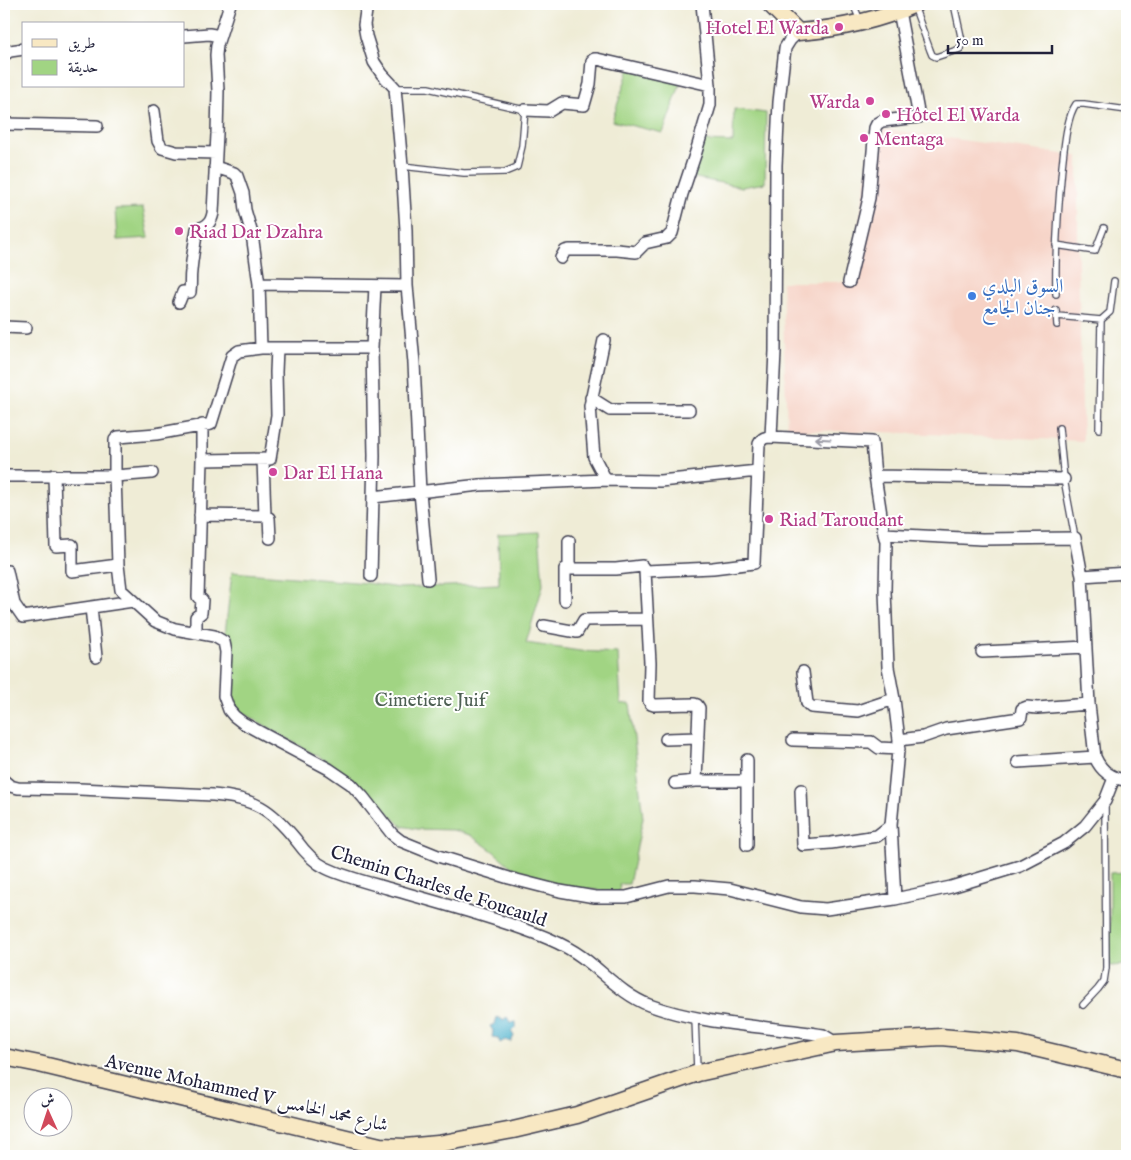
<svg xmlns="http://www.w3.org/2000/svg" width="1131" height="1160" viewBox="0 0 1131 1160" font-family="'IM FELL English',Amiri,serif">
<rect width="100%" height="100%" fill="#fff"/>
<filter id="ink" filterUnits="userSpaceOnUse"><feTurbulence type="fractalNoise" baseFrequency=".02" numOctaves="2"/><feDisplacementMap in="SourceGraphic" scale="10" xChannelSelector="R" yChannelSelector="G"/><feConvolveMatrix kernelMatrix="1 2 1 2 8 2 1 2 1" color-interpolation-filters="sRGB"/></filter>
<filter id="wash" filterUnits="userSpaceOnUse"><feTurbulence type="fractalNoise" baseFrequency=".0096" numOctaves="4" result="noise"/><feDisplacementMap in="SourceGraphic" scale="20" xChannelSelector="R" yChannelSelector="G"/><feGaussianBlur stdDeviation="1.12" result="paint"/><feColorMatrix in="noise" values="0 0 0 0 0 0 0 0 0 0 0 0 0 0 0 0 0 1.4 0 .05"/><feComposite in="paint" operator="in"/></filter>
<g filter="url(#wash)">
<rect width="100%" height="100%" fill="#efecd6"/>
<path fill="#f6d2c5" d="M875 128 1078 156V263L1083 441 882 432 787 430 782 282H849Z"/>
<path fill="#a1d483" stroke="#627b5f" d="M629 69 681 82 663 133 612 121Z
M734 109 766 113 765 183 742 187 691 177 702 141 733 142Z
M143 208 149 238 117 240 115 209Z
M539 532 543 585 526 643 580 651 618 653 621 704 630 703 643 818 629 884H620L619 893 580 888 524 878 493 851 470 835 453 830 417 829 402 826 356 782 329 763 230 705 232 639 225 634 232 572 367 583 399 588 499 584 498 534Z
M1127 872V965L1110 966V873Z"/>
<path fill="#4cb1cb" stroke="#376a83" d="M497 1017 503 1020 507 1017 510 1022H516V1028L511 1031 514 1036 511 1042 505 1040 500 1043 498 1038 492 1037 493 1031 490 1026 495 1024Z"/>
</g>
<g filter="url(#ink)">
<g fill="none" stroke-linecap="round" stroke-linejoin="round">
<defs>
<path id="lane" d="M853 4 860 20
M914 6 930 50 932 55 936 57 960 49 962 41 954 4
M395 88H428L525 110 522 146 517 167 505 172 464 173 402 166
M1056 245 1095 251 1104 228
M1056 294C1055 251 1058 209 1062 167 1064 151 1066 118 1076 104H1084L1127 110
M1056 310 1057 325
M1057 316 1101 320 1099 429
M1101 320 1110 312 1114 281
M1059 428 1064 479 1075 538
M1083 1005 1098 989 1104 981 1106 968 1105 803
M695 1018 697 1070"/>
<path id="street" d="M367 4 364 25 366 36 374 62 382 74 395 88 402 166 406 230 407 286 414 363 420 492 428 579
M184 36 209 34 220 36
M4 55 10 51 24 49
M525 110 549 111 562 103 584 105 590 84 592 61 594 59H597L710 85
M154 111 158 141 162 148 176 152 216 153
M4 124 97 126
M215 167 234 173 237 176 243 193 245 210 252 234 259 284 261 348
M561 258 565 251 569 250H617L636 252 645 243 667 238 672 233 682 194 696 152 710 105V85L702 4
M849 282 869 198 875 128 877 124 882 121 919 117 899 11
M259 284 407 286
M179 302 183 292H190C191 284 190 278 191 271 192 257 195 243 197 229 207 227 211 223 213 213L217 134 218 91 216 55 217 45 230 4
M4 327 26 328
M604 340 590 406 594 457 606 480
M372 348H261L239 351 232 356 211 424 156 434 118 437 115 440V476L118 565 121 590 155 621 175 629 214 636 224 642 226 652 224 696 229 710 234 716 243 723 267 736 329 769 351 784 363 797 392 834 401 841 438 856 509 878 560 891 595 897H626L669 886H695L730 889 801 907 826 909 895 899 951 887 1020 866 1064 843 1085 826 1105 801 1114 778
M591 398 610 410H689
M771 437 775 351 776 165 779 102 785 48 790 40 798 32
M263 459 265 516
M202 460 270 459 277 415 276 372 277 348
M54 475 56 546 72 545V571L118 565
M4 476H115L152 473
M875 476 1064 479
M373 497 480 485 606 480 660 481 758 471
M200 515 265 516 269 518 270 538
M884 534 886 542 885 591 888 667 894 699 899 740 891 825 895 899
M569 541V569
M4 571H7L14 604 23 617 133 601
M645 571 650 663 649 701 651 704 654 705 694 704 697 705 699 708 696 781 675 783
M371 576 374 456 372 348 375 286
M1082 576 1127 573
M565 600V569H616L642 566 645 571 713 568 754 563 759 444C762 438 765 437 771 437L872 442 875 476 884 534 982 539 1075 538 1082 576 1089 704 1095 757C1101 771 1112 779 1127 780
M91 607 96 657
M544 626 577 632 584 620 647 619
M196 633V617L201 613 202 600 198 597 202 460V425
M982 652 1086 647
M803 672 807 703 811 707 858 711 894 699
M666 739 698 738
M793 740 867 742H871L879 748 899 749
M899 740 923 737 946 729 1020 718 1021 717 1022 709 1027 707 1037 708 1089 704
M1018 762 1095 757
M4 781 10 786 18 788 79 789 213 795C254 798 271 809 296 840 304 851 313 862 326 868 345 877 366 882 387 888 426 899 467 910 506 923 532 932 560 941 582 957 604 973 623 995 649 1005 703 1025 767 1026 823 1035L836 1043
M696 781H746
M801 790 803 845 831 843 877 836 891 825
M747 845V760
M369 1156 380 1146"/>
<path id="secondary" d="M770 4 798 32C839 29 877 21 915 4
M4 1057 39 1064 380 1146 405 1147 438 1144 513 1130 577 1115 698 1073 836 1043 941 1037 1018 1044 1127 1070"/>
</defs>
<use href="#lane" stroke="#414052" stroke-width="8"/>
<use href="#street" stroke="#414052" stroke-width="14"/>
<use href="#secondary" stroke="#414052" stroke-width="19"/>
<use href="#lane" stroke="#fff" stroke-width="5.5"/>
<use href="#street" stroke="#fff" stroke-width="11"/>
<use href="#secondary" stroke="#f8e8c3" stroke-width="16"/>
</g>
<defs><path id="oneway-shaft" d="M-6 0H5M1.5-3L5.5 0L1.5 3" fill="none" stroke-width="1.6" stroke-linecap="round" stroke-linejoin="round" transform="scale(1.25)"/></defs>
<use stroke="#9c9ca7" href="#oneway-shaft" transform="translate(823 439) rotate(-177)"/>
</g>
<g fill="#d1479c" stroke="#fff" stroke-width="2">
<circle cx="839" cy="27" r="5"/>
<circle cx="870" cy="101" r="5"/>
<circle cx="886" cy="114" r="5"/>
<circle cx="864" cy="138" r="5"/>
<circle cx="179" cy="231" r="5"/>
<circle cx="273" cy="472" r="5"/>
<circle cx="769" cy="519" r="5"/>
</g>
<circle fill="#3f7fe0" stroke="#fff" stroke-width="2" cx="972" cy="296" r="5"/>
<g text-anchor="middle" stroke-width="4" stroke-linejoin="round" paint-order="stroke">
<g font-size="19" fill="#b23c85" stroke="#fff" text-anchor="start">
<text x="829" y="34" text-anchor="end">Hotel El Warda</text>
<text x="860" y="108" text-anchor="end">Warda</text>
<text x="896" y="121">Hôtel El Warda</text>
<text x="874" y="145">Mentaga</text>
<text x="189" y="238">Riad Dar Dzahra</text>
<text x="283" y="479">Dar El Hana</text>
<text x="779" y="526">Riad Taroudant</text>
</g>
<g font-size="19" fill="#366cbe" stroke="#fff" text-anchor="start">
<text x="982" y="292">السوق البلدي<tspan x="982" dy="22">جنان الجامع</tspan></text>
</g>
<g font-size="19" fill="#4e6054" stroke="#fff">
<text x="430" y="706">Cimetiere Juif</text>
</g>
<g font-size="19" fill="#22223b" stroke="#fff">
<text transform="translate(439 885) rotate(18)" y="7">Chemin Charles de Foucauld</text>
<text transform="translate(247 1092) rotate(13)" y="7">Avenue Mohammed V شارع محمد الخامس</text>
</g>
</g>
<rect width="1131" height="1160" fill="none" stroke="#fff" stroke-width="20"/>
<rect x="22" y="22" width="162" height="65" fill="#ffffff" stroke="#a7a7b1"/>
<rect x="32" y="39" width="25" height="8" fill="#f8e8c3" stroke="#a7a7b1"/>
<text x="68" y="48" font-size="15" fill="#22223b">طريق</text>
<rect x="32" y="60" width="25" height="15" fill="#a1d483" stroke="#a7a7b1"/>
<text x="68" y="72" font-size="15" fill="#22223b">حديقة</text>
<g transform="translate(48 1112) rotate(357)"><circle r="24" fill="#ffffff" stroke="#a7a7b1"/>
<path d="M0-4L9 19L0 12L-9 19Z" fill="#d1495b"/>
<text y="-8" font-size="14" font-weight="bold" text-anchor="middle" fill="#22223b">ش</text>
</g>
<path d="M948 45v8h104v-8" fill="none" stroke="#22223b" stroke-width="2.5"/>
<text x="956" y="45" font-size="15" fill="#22223b" stroke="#ffffff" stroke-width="4" paint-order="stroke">50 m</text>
</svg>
